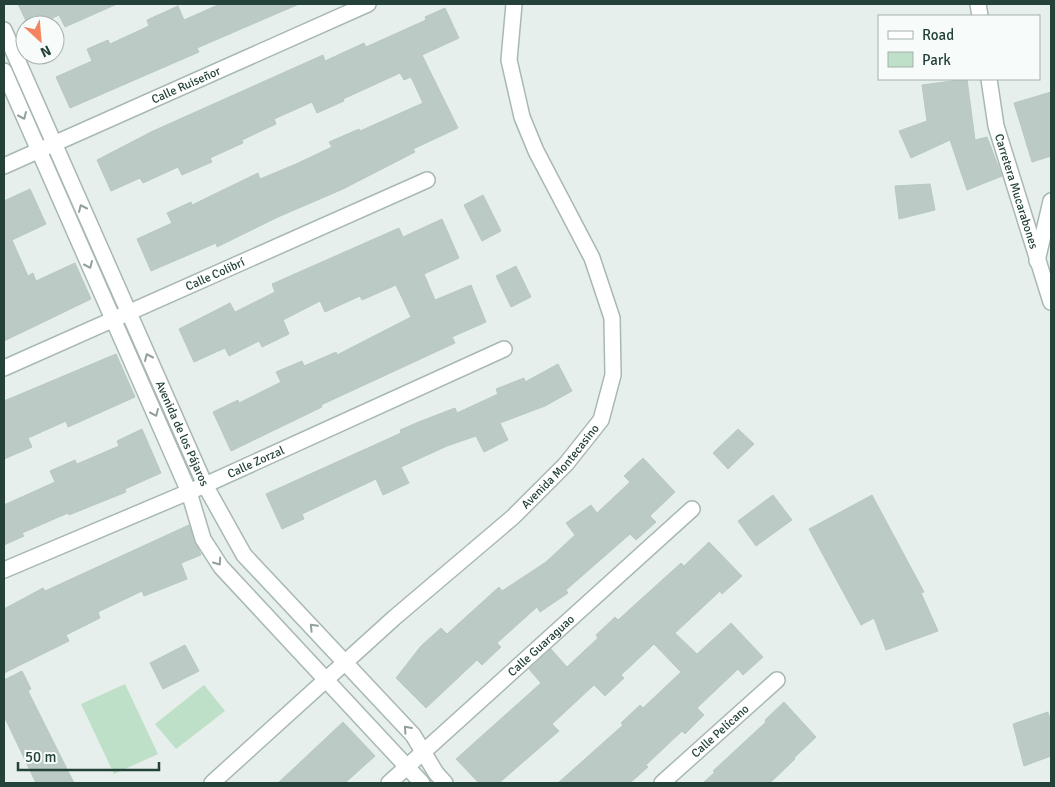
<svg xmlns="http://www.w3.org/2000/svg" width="1055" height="787" viewBox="0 0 1055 787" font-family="Signika,sans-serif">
<rect width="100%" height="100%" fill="#e6efeb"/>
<path fill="#bfe0c8" d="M125 684 158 754 114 774 81 704Z
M204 685 225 711 176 749 155 724Z"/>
<path fill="#bbcac4" stroke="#b8c9c2" d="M18 4H117L65 27 59 15 38 25H28Z
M220 4H299L197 48 199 52 70 108 56 77 92 61 87 49 108 40 110 44 149 26 147 20 178 6 184 20Z
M445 8 459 38 422 55 458 128 413 149 415 152 343 189 278 217 217 247 216 243 151 271 137 239 172 223 167 213 191 202 192 205 258 173 260 179 296 164 332 147 329 142 359 129 360 131 423 103 411 77 404 80 400 73 343 99 344 101 317 113 312 102 274 119 276 124 242 140 243 143 210 158 212 162 182 175 178 167 143 183 140 178 111 191 97 160 153 131 323 55 325 61 364 43 366 47 426 20 425 17Z
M967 79 975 140 987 137 1002 176 967 190 950 140 911 158 899 131 927 121 922 85Z
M1051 92V156L1032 162 1014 103Z
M930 184 935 210 899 219 895 186Z
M30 189 46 224 12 240 28 276 33 273 36 281 75 263 91 299 4 341V201Z
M483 195 501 231 482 241 464 205Z
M442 219 459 258 424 274 435 300 471 285 486 322 452 337 455 343 321 405 322 407 231 451 213 412 238 400 239 403 281 382 276 372 302 361 304 366 336 352 337 355 411 317 396 285 362 300 360 296 325 312 320 301 283 320 289 334 262 347 259 341 229 356 225 348 194 362 179 329 230 303 235 312 275 292 272 284 399 228 403 237Z
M516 266 531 297 511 307 496 276Z
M116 354 135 397 68 427 66 421 28 438 32 447 4 459V401Z
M558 364 572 391 545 406 500 423 508 440 484 452 476 436 447 446 401 467 409 483 383 495 376 479 302 514 304 519 282 529 266 494 401 433 400 430 421 421 455 408 457 413 498 394 496 389 524 378 525 382Z
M142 429 161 473 125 489 126 492 69 515 68 513 22 533 24 536 4 545V505L55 482 50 471 75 460 77 464 119 446 117 441Z
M738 429 754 444 728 469 713 453Z
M643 458 675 492 650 516 656 522 636 540 630 534 566 590 568 593 540 612 537 607 497 643 501 647 482 665 477 660 426 708 396 678 421 646 441 628 447 634 499 587 502 591 546 562 575 535 566 523 591 505 597 513 630 482 624 476Z
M773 495 792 520 756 546 738 521Z
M872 495 924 592 921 593 938 631 886 650 874 618 861 625 809 529Z
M189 525 201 555 181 563 187 579 144 596 142 591 98 612 100 618 66 635 69 641 4 673V609L43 588 45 591Z
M709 542 742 576 722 594 720 591 675 633 697 654 731 623 763 657 743 675 738 669 697 708 704 715 685 734 682 731 646 765 648 767 630 783H558L623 725 621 723 640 705 643 708 681 672 654 644 621 675 624 678 605 696 594 685 552 724 559 731 499 783H479L456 759 541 683 529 669 551 649 567 667 598 638 596 635 615 617 618 620 681 563 684 566Z
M185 645 199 671 163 689 150 663Z
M22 671 31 689 28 691 74 783H36L4 716V680Z
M784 702 816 737 794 758 795 759 770 783H703L715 772 713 771 766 722 765 720Z
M1048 712 1051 723V756L1024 766 1013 724Z
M343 722 375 756 345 783H278Z"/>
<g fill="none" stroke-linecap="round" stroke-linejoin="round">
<defs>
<g id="minor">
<path id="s1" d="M4 30 205 485 244 555 413 735 436 773 445 783"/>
<path d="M4 71 189 492 203 539 221 567 422 783"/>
<path id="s2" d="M4 166 368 4"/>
<path d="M1037 261 1051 201"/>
<path id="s3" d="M4 368 427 180"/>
<path id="s4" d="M4 570 205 485 504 349"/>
<path id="s5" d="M389 783 692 509"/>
<path id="s6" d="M662 783 777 680"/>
</g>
<g id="tertiary">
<path d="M978 4 980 16"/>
<path id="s7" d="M989 79 996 126 1051 302"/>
<path id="s8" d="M212 783 394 618 513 517 566 464 601 420 613 375 612 318 592 258 536 151 522 117 509 60 514 4"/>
</g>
</defs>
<use href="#minor" stroke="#a8b8b2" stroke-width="18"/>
<use href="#tertiary" stroke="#a8b8b2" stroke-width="18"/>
<use href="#minor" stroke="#fff" stroke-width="15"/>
<use href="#tertiary" stroke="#fff" stroke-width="15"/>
</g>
<defs><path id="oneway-chevron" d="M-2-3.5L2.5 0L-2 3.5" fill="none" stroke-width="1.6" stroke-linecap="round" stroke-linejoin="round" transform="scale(1.25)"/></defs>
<g stroke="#92a09c">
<use href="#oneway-chevron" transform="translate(23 116) rotate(66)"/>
<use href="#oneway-chevron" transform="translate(82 208) rotate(-114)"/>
<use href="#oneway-chevron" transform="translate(89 265) rotate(66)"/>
<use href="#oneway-chevron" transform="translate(148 357) rotate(-114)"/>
<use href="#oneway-chevron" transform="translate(155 413) rotate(66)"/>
<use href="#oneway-chevron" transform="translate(218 562) rotate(55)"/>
<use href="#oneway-chevron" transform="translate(313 627) rotate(-134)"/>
<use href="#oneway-chevron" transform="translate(407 729) rotate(-132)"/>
</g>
<g text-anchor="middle" stroke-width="4" stroke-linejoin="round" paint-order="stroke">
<g font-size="12" fill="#24423a" stroke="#f7fbf9">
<text dy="4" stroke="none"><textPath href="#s2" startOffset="199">Calle Ruiseñor</textPath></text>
<text dy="4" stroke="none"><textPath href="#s7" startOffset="116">Carretera Mucarabones</textPath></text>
<text dy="4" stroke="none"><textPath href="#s3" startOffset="231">Calle Colibrí</textPath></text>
<text dy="4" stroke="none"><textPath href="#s1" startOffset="441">Avenida de los Pájaros</textPath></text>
<text dy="4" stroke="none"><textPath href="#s4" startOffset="274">Calle Zorzal</textPath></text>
<text dy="4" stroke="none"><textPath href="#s8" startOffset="471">Avenida Montecasino</textPath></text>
<text dy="4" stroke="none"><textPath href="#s5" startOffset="205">Calle Guaraguao</textPath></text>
<text dy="4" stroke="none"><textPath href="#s6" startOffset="78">Calle Pelícano</textPath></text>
</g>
</g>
<rect width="1055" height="787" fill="none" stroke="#24423a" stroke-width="10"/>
<rect x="878" y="15" width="162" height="65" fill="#f7fbf9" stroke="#a3b1ad"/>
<rect x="888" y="31" width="25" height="8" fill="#ffffff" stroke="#a3b1ad"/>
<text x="922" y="40" font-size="15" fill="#24423a">Road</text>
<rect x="888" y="52" width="25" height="15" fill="#bfe0c8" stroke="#a3b1ad"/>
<text x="922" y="65" font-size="15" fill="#24423a">Park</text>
<g transform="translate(40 40) rotate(154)"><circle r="24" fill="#f7fbf9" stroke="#a3b1ad"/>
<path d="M0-4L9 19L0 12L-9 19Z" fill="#f4845f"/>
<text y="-8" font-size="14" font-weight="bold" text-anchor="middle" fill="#24423a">N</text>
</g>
<path d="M18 762v8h141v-8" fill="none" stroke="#24423a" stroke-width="2.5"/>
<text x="25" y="762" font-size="15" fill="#24423a" stroke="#f7fbf9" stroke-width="4" paint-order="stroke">50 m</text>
</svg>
